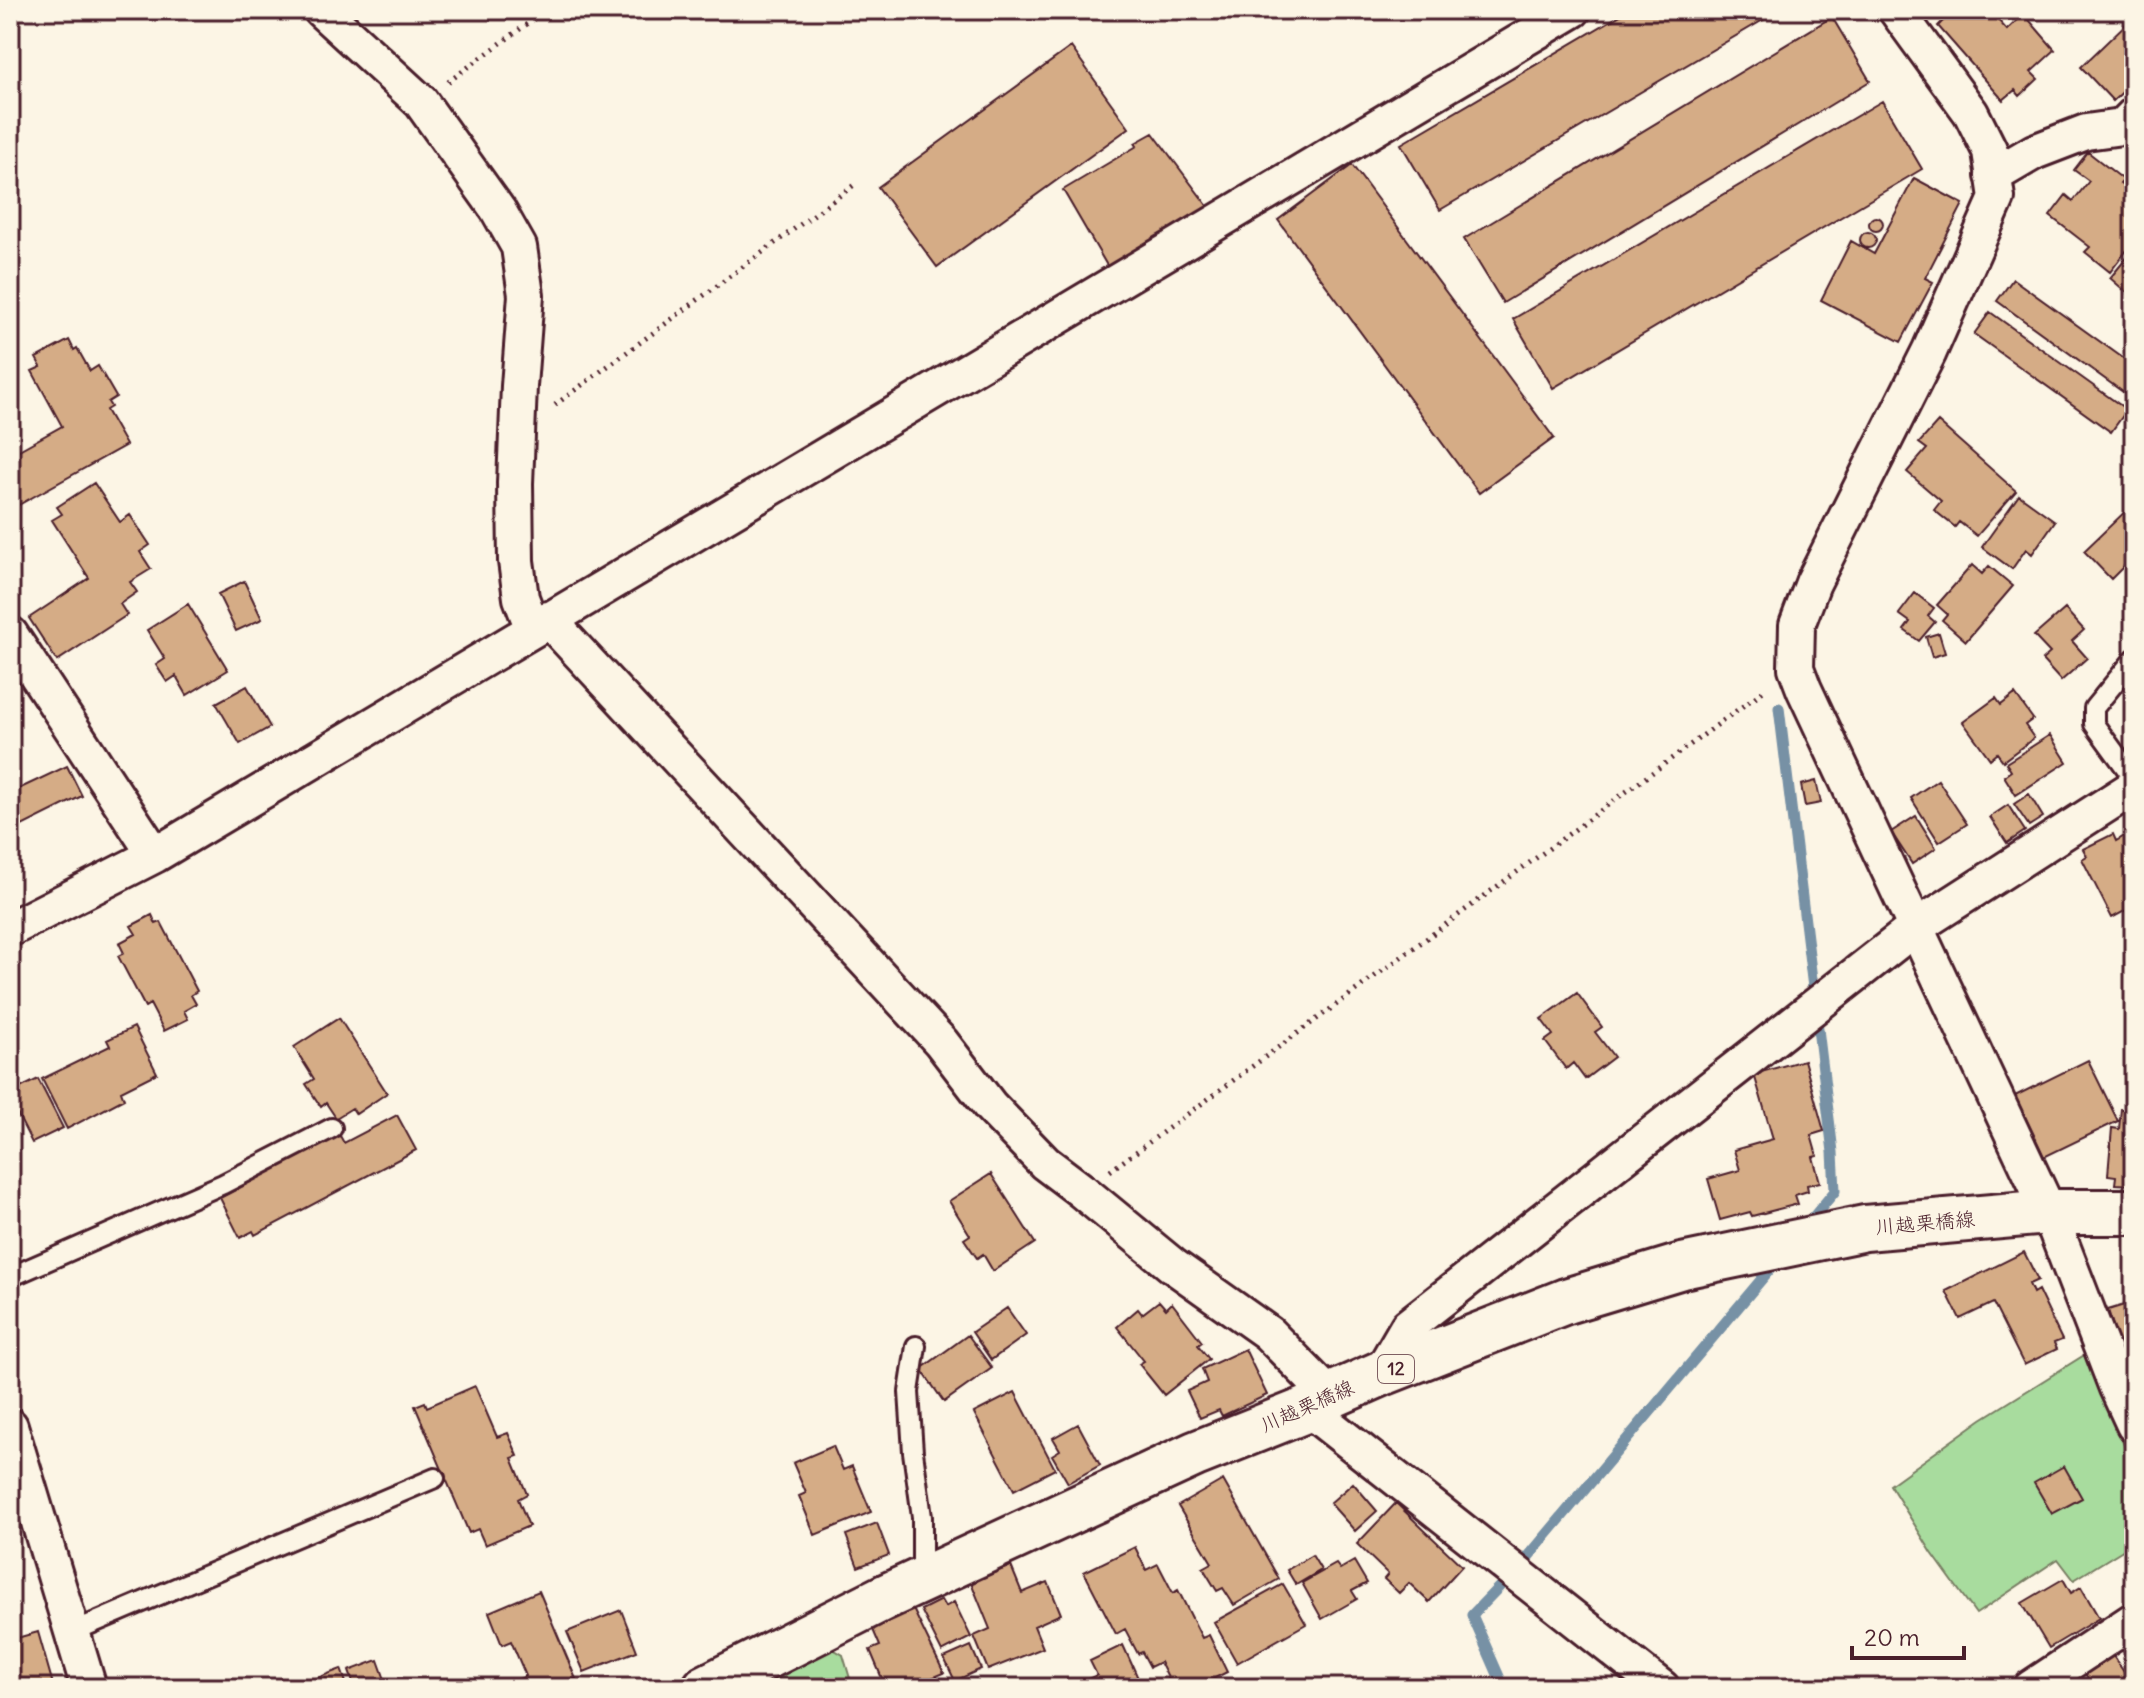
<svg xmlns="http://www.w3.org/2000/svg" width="2144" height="1698" viewBox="0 0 2144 1698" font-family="Delius,'Klee One',sans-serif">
<rect width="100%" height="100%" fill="#fcf5e5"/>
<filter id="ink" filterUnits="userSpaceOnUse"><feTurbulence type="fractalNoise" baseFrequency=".0125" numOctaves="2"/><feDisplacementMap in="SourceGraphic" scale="16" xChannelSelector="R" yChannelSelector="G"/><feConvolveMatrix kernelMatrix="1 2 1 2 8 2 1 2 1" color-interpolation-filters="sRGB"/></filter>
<g filter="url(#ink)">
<path fill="#a8dc9e" stroke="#797e64" stroke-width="2" d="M2086 1354 2134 1469V1543L2074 1580 2058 1559 1976 1614 1932 1553 1890 1485 1982 1419Z
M828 1646 843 1655 851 1682 849 1688H712Z"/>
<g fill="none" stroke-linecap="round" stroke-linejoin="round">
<path stroke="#7791a5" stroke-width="11" d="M1779 708 1833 1152 1835 1191 1806 1226
M1504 1688 1472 1615 1528 1557 1777 1261"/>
</g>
<path fill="#d5ac86" stroke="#4a1f2b" stroke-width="2" d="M1629 10H1780L1440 210 1401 144Z
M1933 10H1989L2007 30 2024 14 2055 50 2031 72 2038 79 2020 96 2015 90 2003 100 1938 26 1943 21Z
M2134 16V81L2113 101 2081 67Z
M1832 17 1870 81 1503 303 1464 239Z
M1071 47 1129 128 937 267 878 187Z
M1882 101 1922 169 1553 388 1513 319Z
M1153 133 1209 208 1109 269 1063 190 1137 146 1135 143Z
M2088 152 2124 180 2120 184 2132 193 2134 190V241L2110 272 2085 252 2090 247 2050 216 2066 195 2073 201 2089 181 2074 170Z
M1352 165 1554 438 1479 493 1278 220Z
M1914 178 1963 204 1925 278 1933 282 1901 342 1821 300 1851 241 1874 254Z
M1869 224a7 7 0 1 1 14 0a7 7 0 1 1-14 0Z
M1860 240a8 8 0 1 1 16 0a8 8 0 1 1-16 0Z
M2134 249V299L2110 278Z
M2013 279 2134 366V400L1997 301Z
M1990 312 2127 410 2111 432 1974 334Z
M69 340 74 350 77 348 90 371 98 366 116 397 108 402 111 407 106 410 126 445 15 507 10 499V455L62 426 32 371 41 367 36 358Z
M1938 422 2016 491 1977 536 1959 522 1955 527 1934 510 1941 501 1907 472 1927 449 1919 443Z
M94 483 120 522 130 515 150 545 140 552 151 569 130 582 137 592 120 604 127 615 57 661 29 618 89 578 52 520 62 514 57 507Z
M2019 495 2055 521 2032 554 2026 549 2012 569 1982 547Z
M2134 503V556L2111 579 2084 551Z
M1972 565 1982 574 1989 566 2013 586 1966 641 1942 620 1947 614 1937 605Z
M244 581 262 619 236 631 218 594Z
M1915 593 1934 608 1928 616 1935 622 1919 641 1904 630 1910 622 1899 614Z
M188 604 228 670 187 695 176 676 167 682 156 665 165 659 147 630Z
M2065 609 2084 630 2072 641 2087 658 2061 681 2042 660 2050 653 2034 636Z
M1939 633 1945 653 1932 657 1926 637Z
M247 686 270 727 240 744 216 703Z
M2015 694 2033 719 2025 725 2034 738 2003 761 1997 753 1990 759 1963 722 1996 698 2001 705Z
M2050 735 2067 762 2016 795 2004 776 2011 771 2006 763Z
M67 766 82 796 10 832V793Z
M1938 780 1967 824 1939 842 1911 798Z
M1816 781 1821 803 1805 806 1801 785Z
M2029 794 2043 817 2029 826 2014 804Z
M2008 805 2025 831 2007 843 1990 817Z
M1916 816 1936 848 1912 864 1891 832Z
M2133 831 2134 910 2132 907 2112 918 2082 859 2087 856 2083 849 2113 834 2116 841Z
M152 915 156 924 161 922 197 991 191 995 196 1004 184 1011 188 1019 164 1031 150 1004 145 1007 118 956 124 953 119 943 136 934 131 926Z
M1577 993 1602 1027 1595 1032 1614 1057 1585 1079 1573 1063 1566 1069 1545 1041 1553 1035 1541 1019Z
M339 1018 387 1093 356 1114 352 1108 336 1118 326 1103 321 1107 306 1084 314 1079 294 1047Z
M134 1027 157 1073 121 1091 124 1099 67 1129 42 1079 110 1046 107 1040Z
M1804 1060 1824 1131 1811 1135 1817 1156 1813 1157 1820 1182 1807 1185 1808 1191 1795 1195 1798 1204 1752 1216 1750 1212 1720 1220 1708 1179 1740 1170 1734 1150 1773 1139 1754 1074Z
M2088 1060 2118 1121 2044 1157 2015 1096Z
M38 1079 63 1128 32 1143 10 1100V1093Z
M2121 1109 2134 1110V1185L2115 1184 2116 1176 2108 1175 2112 1128 2119 1129Z
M397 1115 416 1150 255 1235 253 1231 240 1238 220 1198 339 1134 344 1143Z
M991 1174 1035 1243 993 1271 983 1254 977 1258 964 1239 970 1235 949 1201Z
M2024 1252 2038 1280 2029 1284 2033 1293 2038 1290 2062 1340 2054 1343 2057 1349 2024 1365 1993 1303 1960 1319 1946 1291Z
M1159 1301 1166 1309 1172 1303 1202 1342 1198 1345 1209 1359 1164 1395 1139 1364 1144 1361 1117 1327 1138 1309 1142 1314Z
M2134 1302V1341L2119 1346 2108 1310Z
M1007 1308 1026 1335 991 1360 972 1332Z
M968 1335 992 1368 944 1402 921 1369Z
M1245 1349 1267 1395 1222 1416 1219 1410 1200 1418 1187 1391 1207 1382 1202 1369Z
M475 1386 497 1437 508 1433 518 1456 512 1458 527 1494 518 1499 529 1526 485 1545 478 1529 469 1533 415 1406 425 1402 427 1407Z
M1015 1392 1055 1469 1014 1490 974 1413Z
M1078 1424 1100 1465 1068 1483 1052 1455 1060 1450 1053 1438Z
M833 1446 843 1470 852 1466 871 1512 815 1535 799 1496 806 1493 793 1463Z
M2064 1466 2082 1498 2052 1514 2034 1483Z
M1223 1480 1279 1579 1234 1605 1223 1588 1217 1591 1203 1568 1212 1563 1178 1506Z
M1353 1483 1377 1511 1355 1531 1330 1503Z
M1396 1503 1462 1566 1429 1602 1409 1583 1399 1593 1384 1579 1388 1574 1357 1544Z
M877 1523 889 1555 858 1567 846 1535Z
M1135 1547 1146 1570 1158 1564 1173 1593 1178 1590 1202 1638 1209 1635 1227 1672 1195 1688H1173L1160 1662 1150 1667 1142 1652 1138 1654 1125 1629 1116 1634 1084 1572Z
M1312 1555 1321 1570 1296 1585 1287 1570Z
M1354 1561 1367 1583 1352 1591 1357 1599 1322 1619 1302 1583 1336 1564 1340 1569Z
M1011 1566 1022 1593 1048 1582 1061 1614 1034 1626 1043 1648 988 1670 974 1636 990 1629 971 1582Z
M2063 1579 2071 1593 2081 1587 2099 1618 2049 1648 2022 1603Z
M1283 1584 1306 1624 1237 1663 1214 1622Z
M539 1591 576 1679 569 1681 572 1688H504V1686L526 1676 511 1641 502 1645 489 1612Z
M941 1600 945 1607 954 1602 971 1637 942 1652 921 1610Z
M912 1607 944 1673 908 1688H886L870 1650 880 1646 871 1625Z
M621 1610 637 1651 584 1672 567 1632Z
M38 1632 54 1688H10V1640Z
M1123 1645 1138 1678 1134 1679 1138 1688H1082L1091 1684 1088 1679 1097 1675 1090 1661Z
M971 1646 981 1669 955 1681 944 1658Z
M2113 1656 2128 1678 2114 1688H2095L2085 1674Z
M378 1660 388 1688H355L349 1671Z
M341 1669 348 1688H301L310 1684 309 1681Z"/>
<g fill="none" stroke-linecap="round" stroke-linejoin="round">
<defs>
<path id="lane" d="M2134 659 2094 708V724L2134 779
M10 1277 223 1184 332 1128
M916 1346 909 1392 913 1452 922 1517V1578
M72 1632 435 1478"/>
<path id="street" d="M321 10 421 102 498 210 519 247 526 295 519 386 515 483 516 561 521 598 533 629
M1896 10 1971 113 1990 151 1997 198 1929 352 1813 583 1797 625 1796 668 1804 689 2049 1212 2117 1388 2134 1425
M1993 176 2034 152 2086 132 2122 127 2134 115
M548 619 941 1042 990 1106 1045 1163 1082 1191 1172 1265 1268 1333 1330 1396
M10 634 155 855
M10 929 155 855 1573 10
M1380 1374 1408 1326 1916 927 2134 787
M1308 1409 1662 1688
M10 1426 89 1688
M2031 1688 2134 1620"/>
<path id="primary" d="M705 1688 883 1598 1195 1454 1308 1409 1330 1396 1380 1374 1566 1301 1682 1266 1865 1228 2049 1212H2134"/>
</defs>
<use href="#lane" stroke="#4a1f2b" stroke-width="24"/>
<use href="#street" stroke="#4a1f2b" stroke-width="40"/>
<use href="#primary" stroke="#4a1f2b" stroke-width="50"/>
<path stroke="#4a1f2b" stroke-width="5" stroke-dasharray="2 6" stroke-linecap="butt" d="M448 82 546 10
M555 405 854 185
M1110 1171 1766 689"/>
<use href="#lane" stroke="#fcf5e5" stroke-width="18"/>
<use href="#street" stroke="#fcf5e5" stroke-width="34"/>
<use href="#primary" stroke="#fcf5e5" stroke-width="44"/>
</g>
</g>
<g text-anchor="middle" stroke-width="6" stroke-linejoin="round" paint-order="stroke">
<rect fill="#fcf5e5" stroke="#7f5f63" stroke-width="2" x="1378" y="1355" width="36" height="28" rx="6"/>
<g font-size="18" font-weight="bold" fill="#4a1f2b">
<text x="1396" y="1375">12</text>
</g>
<g font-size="20" fill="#4a1f2b" stroke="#fcf5e5">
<text transform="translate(1925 1223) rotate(-5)" y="7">川越栗橋線</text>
<text transform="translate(1307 1406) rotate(-24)" y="7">川越栗橋線</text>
</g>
</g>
<rect width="2144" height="1698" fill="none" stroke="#fcf5e5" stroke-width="40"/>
<rect x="20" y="20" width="2104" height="1658" fill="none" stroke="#4a1f2b" stroke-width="3" filter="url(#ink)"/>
<path d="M1852 1646v12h112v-12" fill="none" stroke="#4a1f2b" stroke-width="4"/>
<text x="1864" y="1646" font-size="24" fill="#4a1f2b" stroke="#fcf5e5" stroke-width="6" paint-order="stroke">20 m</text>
</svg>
